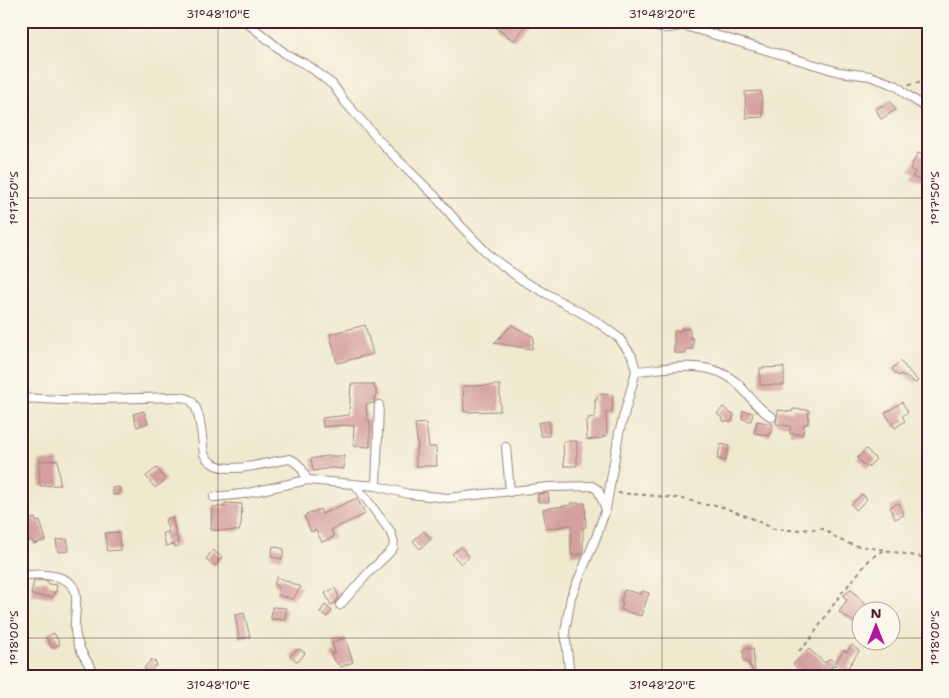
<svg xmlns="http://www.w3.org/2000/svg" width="949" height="698" viewBox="0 0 949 698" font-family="'Shantell Sans',sans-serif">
<rect width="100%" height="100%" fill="#fbf7ec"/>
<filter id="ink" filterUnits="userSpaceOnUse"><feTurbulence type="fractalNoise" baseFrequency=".02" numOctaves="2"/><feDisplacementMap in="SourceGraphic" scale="10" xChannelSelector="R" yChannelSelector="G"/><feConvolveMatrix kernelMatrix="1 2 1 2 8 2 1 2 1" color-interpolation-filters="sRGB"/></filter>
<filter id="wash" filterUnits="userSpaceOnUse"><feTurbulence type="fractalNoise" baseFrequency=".0096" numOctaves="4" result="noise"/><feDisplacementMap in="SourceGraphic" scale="20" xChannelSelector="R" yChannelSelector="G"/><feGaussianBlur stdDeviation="1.12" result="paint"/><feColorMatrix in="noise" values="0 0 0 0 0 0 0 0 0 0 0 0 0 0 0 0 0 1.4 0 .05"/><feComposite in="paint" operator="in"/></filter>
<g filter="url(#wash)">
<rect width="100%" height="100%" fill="#efe9ce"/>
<g id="blocks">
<path fill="#d49f9d" d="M501 21H529L514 41 496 28Z
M761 91 763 117 746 118 745 92Z
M890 101 896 110 881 119 876 109Z
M918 153 928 157V184L912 177 915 172 910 169Z
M365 325 373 354 337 363 330 334Z
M512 325 534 337 532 349 494 343Z
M680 329H690V338H693V349H686V353H674V331H680Z
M900 361 918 381 916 383 901 374 898 376 892 369Z
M784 367V385H760V368Z
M351 384H374V388H376V398H374V403L366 404 367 420H370V447L353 446 354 426 343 425 323 427 322 418 349 415Z
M500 385V411L464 412 463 386Z
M600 394 613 395 612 412H607L606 414 607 436H603V438L587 440 586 421H589L588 418 595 417V400H597V395Z
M902 402 908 412 902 416 905 421 895 428 885 413Z
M723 407 730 413 734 414 732 422 723 421V419L717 414Z
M793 409 809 410 808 424H804L803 434H790V426L776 424 778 410 792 412Z
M144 411 148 423 137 427 133 414Z
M743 411 753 413 751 421 742 419Z
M549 421V436H541L538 423Z
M757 421 773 424 770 436 754 433Z
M426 423 429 447H436L437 466H416V448H418L415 424Z
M563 441H577V466H564Z
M721 444 729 446 725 461 717 459Z
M866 449 876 459 867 468 857 458Z
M326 456H344V469L331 468 313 471 311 459Z
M58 460 60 485 40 486 39 461Z
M157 468 166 480 155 488 146 476Z
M119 487 120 494 113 495 112 488Z
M548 493 549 502H538V494Z
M862 494 867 499 856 510 851 504Z
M357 498 365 514 331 530 334 537 322 542 316 530 311 532 304 516 320 509 322 514Z
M225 503 242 504 241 525 239 531 211 530 212 507H225Z
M571 503H585L586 527H583V554L571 555V525L546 529 543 509 571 505Z
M899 503 904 515 895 519 890 507Z
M172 517 179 546 175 547 174 544 166 546 163 533 169 532 165 520Z
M35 518 36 522 40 521 46 540 34 544 32 540 25 542 21 526 29 524 27 520Z
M424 531 431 539 420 549 413 541Z
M119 532 120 550 107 551 105 533Z
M67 539 69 551 58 552 56 540Z
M273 546 284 549 282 559 271 557Z
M461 547 469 557 461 564 452 554Z
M213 550 222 557 215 566 206 559Z
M277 577 301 587 292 600 286 596V598L277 594 279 587 274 585Z
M34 580 48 581V584L57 585 56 592H54L53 597 31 595Z
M335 588 339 597 335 603 331 605 325 593Z
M851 589 871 610H862V628L839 612 847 600 843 596Z
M624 590 641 594 642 591 649 593 641 616 621 610 623 602H621Z
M325 605 332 611 327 617 320 612Z
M272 607 286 608 285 620 271 619Z
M244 613 250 637 239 639 235 615Z
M54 633 60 644 52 648 46 637Z
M345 638 353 662 341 667 333 659 331 654 335 652 332 642Z
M852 645 859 651 847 669 836 661 844 650 847 652Z
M753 648 755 673 747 662H744L743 649Z
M300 649 305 653 298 662 290 656 295 651Z
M809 649 825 663 830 658 836 665 832 666 824 673 823 677H812L805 670 802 673 793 664Z
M152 659 157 664 149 673 144 668Z"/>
</g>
</g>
<g filter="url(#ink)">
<use href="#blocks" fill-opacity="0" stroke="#9c847c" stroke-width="1"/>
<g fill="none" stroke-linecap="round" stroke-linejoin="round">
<defs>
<path id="minor" d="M245 21 287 55 309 66 333 85 345 102 387 149 434 195 459 224 491 257 522 280 596 321 619 338 632 356 636 371 619 433 606 509 595 540 571 597 565 632 570 677
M644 21C656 30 668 30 682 25
M683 21 682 25 839 72 870 76 897 86 907 95 928 109
M636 371C669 369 708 358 736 382 749 394 756 408 772 417
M21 398 62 400 179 397C185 398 190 398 193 403 201 413 202 440 204 454 217 481 268 461 290 459 300 463 303 471 307 480L376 486 409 494 448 498 549 487 592 486 598 490 606 509
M506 447 510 492
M376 486 379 405
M214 497 243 494 307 480
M21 576C38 573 75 573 76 596 77 608 74 620 75 631 77 648 88 663 97 677
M340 605 370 571 389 553 393 548 394 542 390 531 355 484
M828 677 836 670"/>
</defs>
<use href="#minor" stroke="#9c847c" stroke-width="10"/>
<path stroke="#9c847c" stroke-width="2" stroke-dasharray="4 4" stroke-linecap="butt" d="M908 85 928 81
M618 493 658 496 684 499 707 505H717L749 517 774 529 788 530 824 529 837 539 853 545 885 550
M799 651 809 641 840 595 871 558 884 550 921 557 928 552
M328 677C350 666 378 664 401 677"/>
<use href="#minor" stroke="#fff" stroke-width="8"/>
</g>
</g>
<path fill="none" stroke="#4a1f2b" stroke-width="1" stroke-opacity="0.45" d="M218 21V677M662 21V677M21 198H928M21 638H862M892 638H928"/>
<rect width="949" height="698" fill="none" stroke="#fbf7ec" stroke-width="55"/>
<g transform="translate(876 626)"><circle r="24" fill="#fbf7ec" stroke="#b4a19f"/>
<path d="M0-4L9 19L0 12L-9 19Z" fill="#b5179e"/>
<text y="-8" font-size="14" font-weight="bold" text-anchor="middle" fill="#4a1f2b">N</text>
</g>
<rect x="28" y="28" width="894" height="642" fill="none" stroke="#4a1f2b" stroke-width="2"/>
<g font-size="12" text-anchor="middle" fill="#4a1f2b">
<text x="218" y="18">31°48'10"E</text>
<text x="662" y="18">31°48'20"E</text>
<text transform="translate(14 198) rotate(-90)" y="4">1°17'50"S</text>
<text transform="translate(935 198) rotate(-90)" y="4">1°17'50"S</text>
<text transform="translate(14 638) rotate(-90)" y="4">1°18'00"S</text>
<text transform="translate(935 638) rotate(-90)" y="4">1°18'00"S</text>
<text x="218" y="689">31°48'10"E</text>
<text x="662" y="689">31°48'20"E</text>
</g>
</svg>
